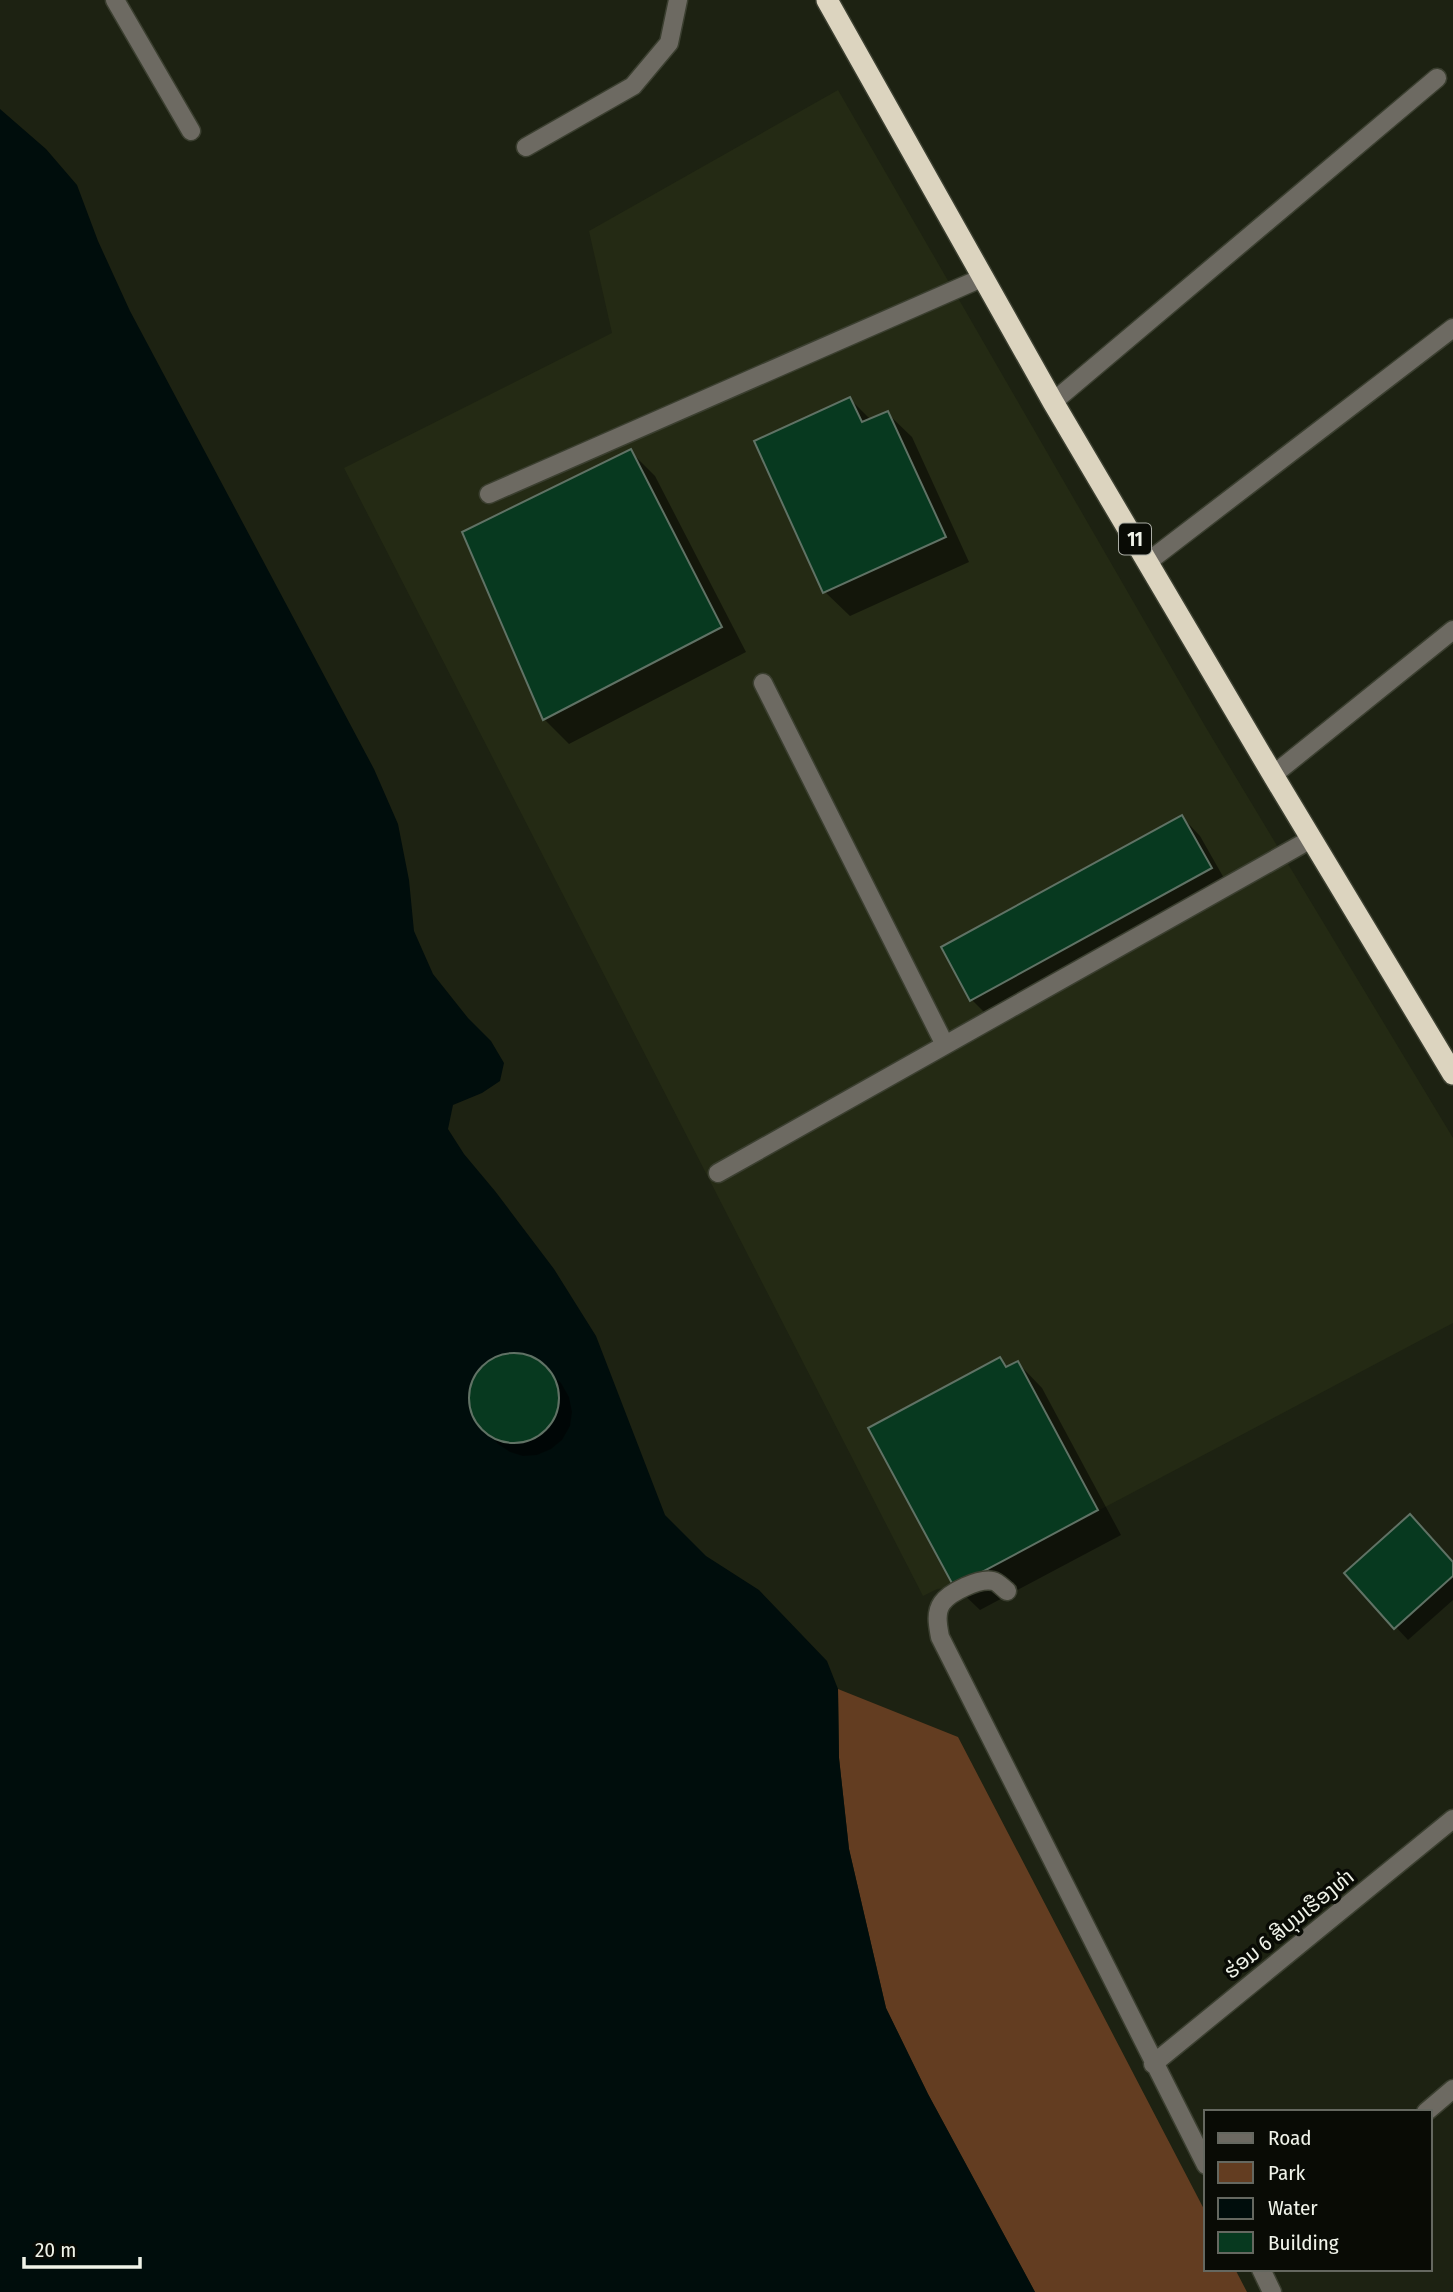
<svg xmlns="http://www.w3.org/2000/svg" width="1453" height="2292" viewBox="0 0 1453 2292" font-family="'Fira Sans Condensed','Noto Sans Lao',sans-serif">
<rect width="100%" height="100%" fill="#1d2212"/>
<path fill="#242a14" d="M838 90 1205 726 1453 1138V1323L954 1587 937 1589 923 1596 344 468 612 333 589 231Z"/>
<path fill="#633d21" d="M838 1689 958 1737 1206 2213V2269H1235L1247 2292H1035L928 2094 886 2008 849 1849 839 1758Z"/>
<path fill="#000d0c" d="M0 109 46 149 77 185 98 241 130 311 374 769 398 824 409 880 414 931 433 974 468 1018 491 1041 504 1063 500 1081 482 1093 453 1105 448 1129 464 1154 495 1191 554 1269 596 1336 665 1515 706 1556 759 1590 827 1661 838 1689 839 1758 849 1849 886 2008 928 2094 1035 2292H0Z"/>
<path fill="#0007" d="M850 399 871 420 887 413 912 437 969 562 850 616 825 592Z
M630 451 655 476 746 652 569 744 544 719Z
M1182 817 1200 836 1229 887 991 1019 972 1000Z
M506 1355H522L536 1360 561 1383 569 1397 572 1412 570 1426 562 1440 551 1449 537 1455 523 1456 510 1452 498 1444 476 1420 471 1406V1393L475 1379 483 1368 493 1359Z
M1000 1359 1009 1368 1018 1363 1042 1388 1121 1535 980 1610 955 1586Z
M1453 1563V1600L1408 1640 1346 1573Z"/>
<path fill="#07391f" stroke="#607265" stroke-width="2" d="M850 397 862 422 888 411 946 537 823 593 754 441Z
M631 449 722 627 543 720 462 532Z
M1182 815 1212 868 970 1001 941 947Z
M469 1398a45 45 0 1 1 90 0a45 45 0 1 1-90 0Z
M1000 1357 1006 1367 1018 1361 1098 1510 954 1587 868 1428Z
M1410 1514 1453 1562V1576L1394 1629 1344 1573Z"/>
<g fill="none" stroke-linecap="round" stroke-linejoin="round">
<defs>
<path id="lane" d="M526 147 633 86 669 43 678 0
M1053 402 1437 78
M489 494 984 277
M763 683 945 1045
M718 1173 1311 839"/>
<path id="street" d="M115 0 191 131
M1149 561 1453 328
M1273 775 1453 630
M1007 1591C1003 1588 998 1582 993 1581 979 1578 950 1592 942 1603 935 1613 938 1626 940 1637L1206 2165
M1153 2064 1453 1819
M1426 2112 1453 2089
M1261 2269 1272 2292"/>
<path id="highway" d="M827 0 1053 402 1273 775 1453 1074"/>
</defs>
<use href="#lane" stroke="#3b3f30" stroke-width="21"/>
<use href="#street" stroke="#3b3f30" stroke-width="21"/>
<use href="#highway" stroke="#3b3f30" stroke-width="24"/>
<use href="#lane" stroke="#6d6a62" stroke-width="18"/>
<use href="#street" stroke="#6d6a62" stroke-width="18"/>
<use href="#highway" stroke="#dcd4bf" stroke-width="21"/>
</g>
<g text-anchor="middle" stroke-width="7" stroke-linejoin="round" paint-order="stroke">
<rect fill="#090b05" stroke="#abada5" stroke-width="2" x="1119" y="523.5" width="32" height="31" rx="5"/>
<g font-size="19" font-weight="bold" fill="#f0f3e9">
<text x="1135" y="546">11</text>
</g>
<g font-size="21" fill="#f0f3e9" stroke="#090b05">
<text transform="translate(1289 1924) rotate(-39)" y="7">ຮ່ອມ 6 ສີບຸນເຮືອງທ່າ</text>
</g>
</g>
<rect x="1204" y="2110" width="228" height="161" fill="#090b05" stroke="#656860" stroke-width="2"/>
<rect x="1218" y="2133" width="35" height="10" fill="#6d6a62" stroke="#656860" stroke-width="2"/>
<text x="1268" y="2145" font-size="21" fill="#f0f3e9">Road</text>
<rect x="1218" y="2162" width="35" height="21" fill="#633d21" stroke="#656860" stroke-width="2"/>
<text x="1268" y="2180" font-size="21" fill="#f0f3e9">Park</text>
<rect x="1218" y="2198" width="35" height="21" fill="#000d0c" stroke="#656860" stroke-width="2"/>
<text x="1268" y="2215" font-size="21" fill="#f0f3e9">Water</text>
<rect x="1218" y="2232" width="35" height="21" fill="#07391f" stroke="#656860" stroke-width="2"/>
<text x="1268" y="2250" font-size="21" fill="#f0f3e9">Building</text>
<path d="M24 2257v10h116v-10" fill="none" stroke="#f0f3e9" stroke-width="3.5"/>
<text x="35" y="2257" font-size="21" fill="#f0f3e9" stroke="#090b05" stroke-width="5" paint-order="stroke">20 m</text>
</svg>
